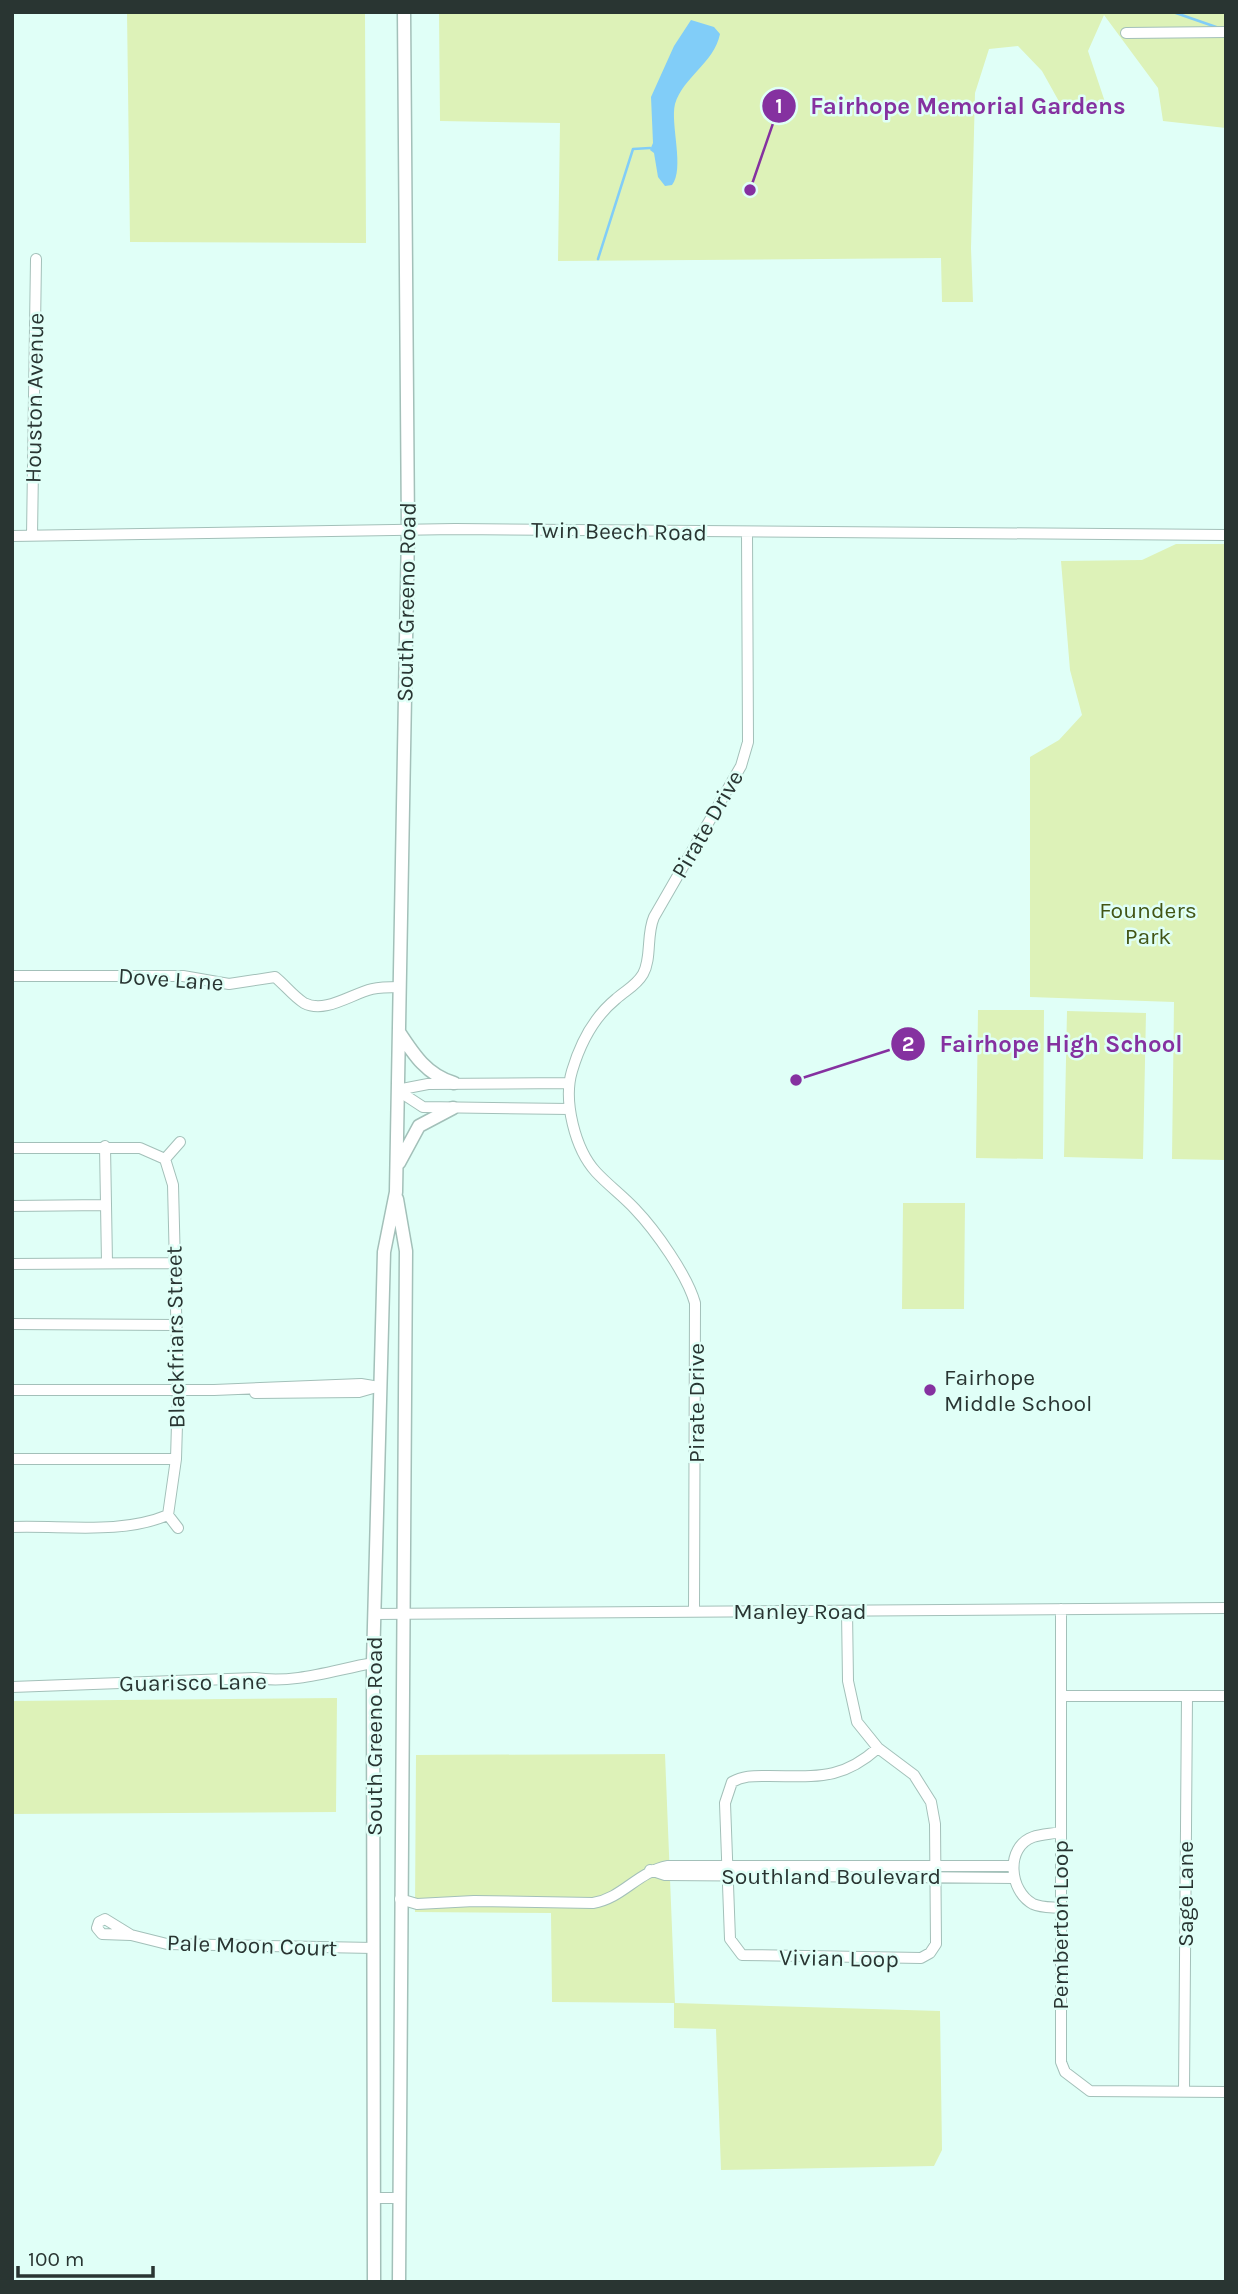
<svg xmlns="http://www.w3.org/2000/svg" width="1238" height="2294" viewBox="0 0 1238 2294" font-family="Karla,sans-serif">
<rect width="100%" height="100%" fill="#e0fff7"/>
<path fill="#ddf2b8" d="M127 12H365L366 243 130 242Z
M439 12H1226V128L1163 121 1158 88 1104 15 1088 51 1107 108 1066 114 1042 71 1018 46 989 49 975 93 971 248 973 302H942L941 258 558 261 560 123 440 121Z
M1176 544H1226V1160L1172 1159 1174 1002 1030 997V757L1059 740 1082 715 1070 670 1061 561 1142 560Z
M978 1010H1044L1043 1159 976 1158Z
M1067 1011 1146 1013 1143 1159 1064 1157Z
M903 1203H965L964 1309H902Z
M337 1698 336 1812 12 1814V1701Z
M665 1754 675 2003 940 2011 942 2150 934 2166 721 2170 716 2029 674 2028V2003L552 2002 551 1913 415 1912 416 1755Z"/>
<path fill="#81cdf8" d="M691 20 714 27 720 34C714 63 683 77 675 104 670 124 685 169 672 185L665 186 658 177 654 153 650 150 653 143 651 97 674 46Z"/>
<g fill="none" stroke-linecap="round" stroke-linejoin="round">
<path stroke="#81cdf8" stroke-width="2.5" d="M1173 12 1219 28
M598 259 633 149 650 148"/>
<defs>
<path id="minor" d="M1126 33 1226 32
M12 536 455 529 1226 535
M32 536 36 259
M12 976H183L229 984 275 977C285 985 293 996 304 1003 325 1014 351 994 372 989 381 987 390 987 399 987
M397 1090 423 1107 570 1109
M397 1090 428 1084 569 1083
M105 1146 107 1263
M12 1148H140L165 1159
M165 1159 173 1185 178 1389 176 1459 168 1515
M165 1159 180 1142
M12 1206 106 1205
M12 1264 174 1263
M12 1324 176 1325
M12 1390H214L361 1384 379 1387
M255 1393 359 1392 373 1388
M12 1459H176
M168 1515 178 1528
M12 1527C63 1525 120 1535 168 1515
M1061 1609V2062L1065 2072 1090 2091 1226 2092
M847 1611 848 1681 857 1722 878 1748 914 1775 931 1802 935 1824 936 1944 930 1953 921 1958 742 1955 730 1939 725 1803 732 1782C744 1775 756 1776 769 1776 816 1776 841 1781 878 1748
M694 1612 695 1303C687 1275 656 1231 635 1209 623 1196 608 1185 596 1172 575 1149 563 1101 572 1071 580 1044 594 1017 616 999 626 990 636 986 643 974 652 958 646 935 654 917L741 766 748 742 747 533
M374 1614 1226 1608
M12 1687 255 1678C296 1684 333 1670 373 1663
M1061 1696H1226
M1061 1832C1052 1834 1041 1834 1033 1837 1005 1847 1009 1891 1033 1904 1042 1908 1052 1907 1061 1908
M650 1870 665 1875 1014 1878
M400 1899 417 1904 474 1901 593 1903C623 1898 637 1872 668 1866H1013
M105 1919 131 1935 102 1934 97 1928 99 1922Z
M131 1935 167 1944 374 1948
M1184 2092 1187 1696
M374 2198H399"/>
<path id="major" d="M399 1032C414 1055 427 1075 454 1083
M399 1163 419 1126 453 1108
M397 1199 406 1251 399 2282
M374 2282 373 1663 384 1252 396 1192 408 531 404 12"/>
</defs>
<use href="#minor" stroke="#a3c0b9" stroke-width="12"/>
<use href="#major" stroke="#a3c0b9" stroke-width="15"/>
<use href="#minor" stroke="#fff" stroke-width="10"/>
<use href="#major" stroke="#fff" stroke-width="12"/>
</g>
<circle fill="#8531a0" stroke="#e0fff7" stroke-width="2.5" cx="930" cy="1390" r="7"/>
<g text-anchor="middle" stroke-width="5" stroke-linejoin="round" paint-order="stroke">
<g font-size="23" fill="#293532" stroke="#e0fff7">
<text transform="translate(34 398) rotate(-89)" y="8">Houston Avenue</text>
<text transform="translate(619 531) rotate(1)" y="8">Twin Beech Road</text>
<text transform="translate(406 602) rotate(-89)" y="8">South Greeno Road</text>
<text transform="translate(707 824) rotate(-60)" y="8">Pirate Drive</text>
<text transform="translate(171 979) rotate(4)" y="8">Dove Lane</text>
<text transform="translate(175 1337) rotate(-91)" y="8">Blackfriars Street</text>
<text transform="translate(696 1403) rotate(-90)" y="8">Pirate Drive</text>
<text x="800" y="1619">Manley Road</text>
<text transform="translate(193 1682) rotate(-1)" y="8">Guarisco Lane</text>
<text transform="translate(374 1736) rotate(-90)" y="8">South Greeno Road</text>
<text x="831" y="1884">Southland Boulevard</text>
<text transform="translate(1185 1894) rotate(-90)" y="8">Sage Lane</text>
<text transform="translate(1060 1925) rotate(-90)" y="8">Pemberton Loop</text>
<text transform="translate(252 1945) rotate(2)" y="8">Pale Moon Court</text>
<text transform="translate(839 1958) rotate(1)" y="8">Vivian Loop</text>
</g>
<g font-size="23" fill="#425515" stroke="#e0fff7">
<text x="1148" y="918">Founders<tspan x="1148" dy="26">Park</tspan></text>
</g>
<g font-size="23" fill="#293532" stroke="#e0fff7" text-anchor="start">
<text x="944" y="1385">Fairhope<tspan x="944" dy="26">Middle School</tspan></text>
</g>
</g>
<path fill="none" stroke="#8531a0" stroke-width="2.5" d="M750 190L779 106M796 1080L908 1044"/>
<g fill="#8531a0" stroke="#e0fff7" stroke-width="2.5">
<circle cx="750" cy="190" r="7"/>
<circle cx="796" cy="1080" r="7"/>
<circle cx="779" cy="106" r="18"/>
<circle cx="908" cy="1044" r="18"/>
</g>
<g font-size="21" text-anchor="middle" font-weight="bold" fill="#fff">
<text x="779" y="113">1</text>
<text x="908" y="1051">2</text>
</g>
<g font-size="24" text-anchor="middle" font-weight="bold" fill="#8531a0" stroke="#e0fff7" stroke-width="5" stroke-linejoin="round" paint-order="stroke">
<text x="968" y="114">Fairhope Memorial Gardens</text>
<text x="1061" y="1052">Fairhope High School</text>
</g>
<rect width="1238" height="2294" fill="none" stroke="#293532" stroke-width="28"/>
<path d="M18 2266v10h135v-10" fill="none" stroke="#293532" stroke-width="3.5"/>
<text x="28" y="2266" font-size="21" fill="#293532" stroke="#e0fff7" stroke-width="5" paint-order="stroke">100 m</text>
</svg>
